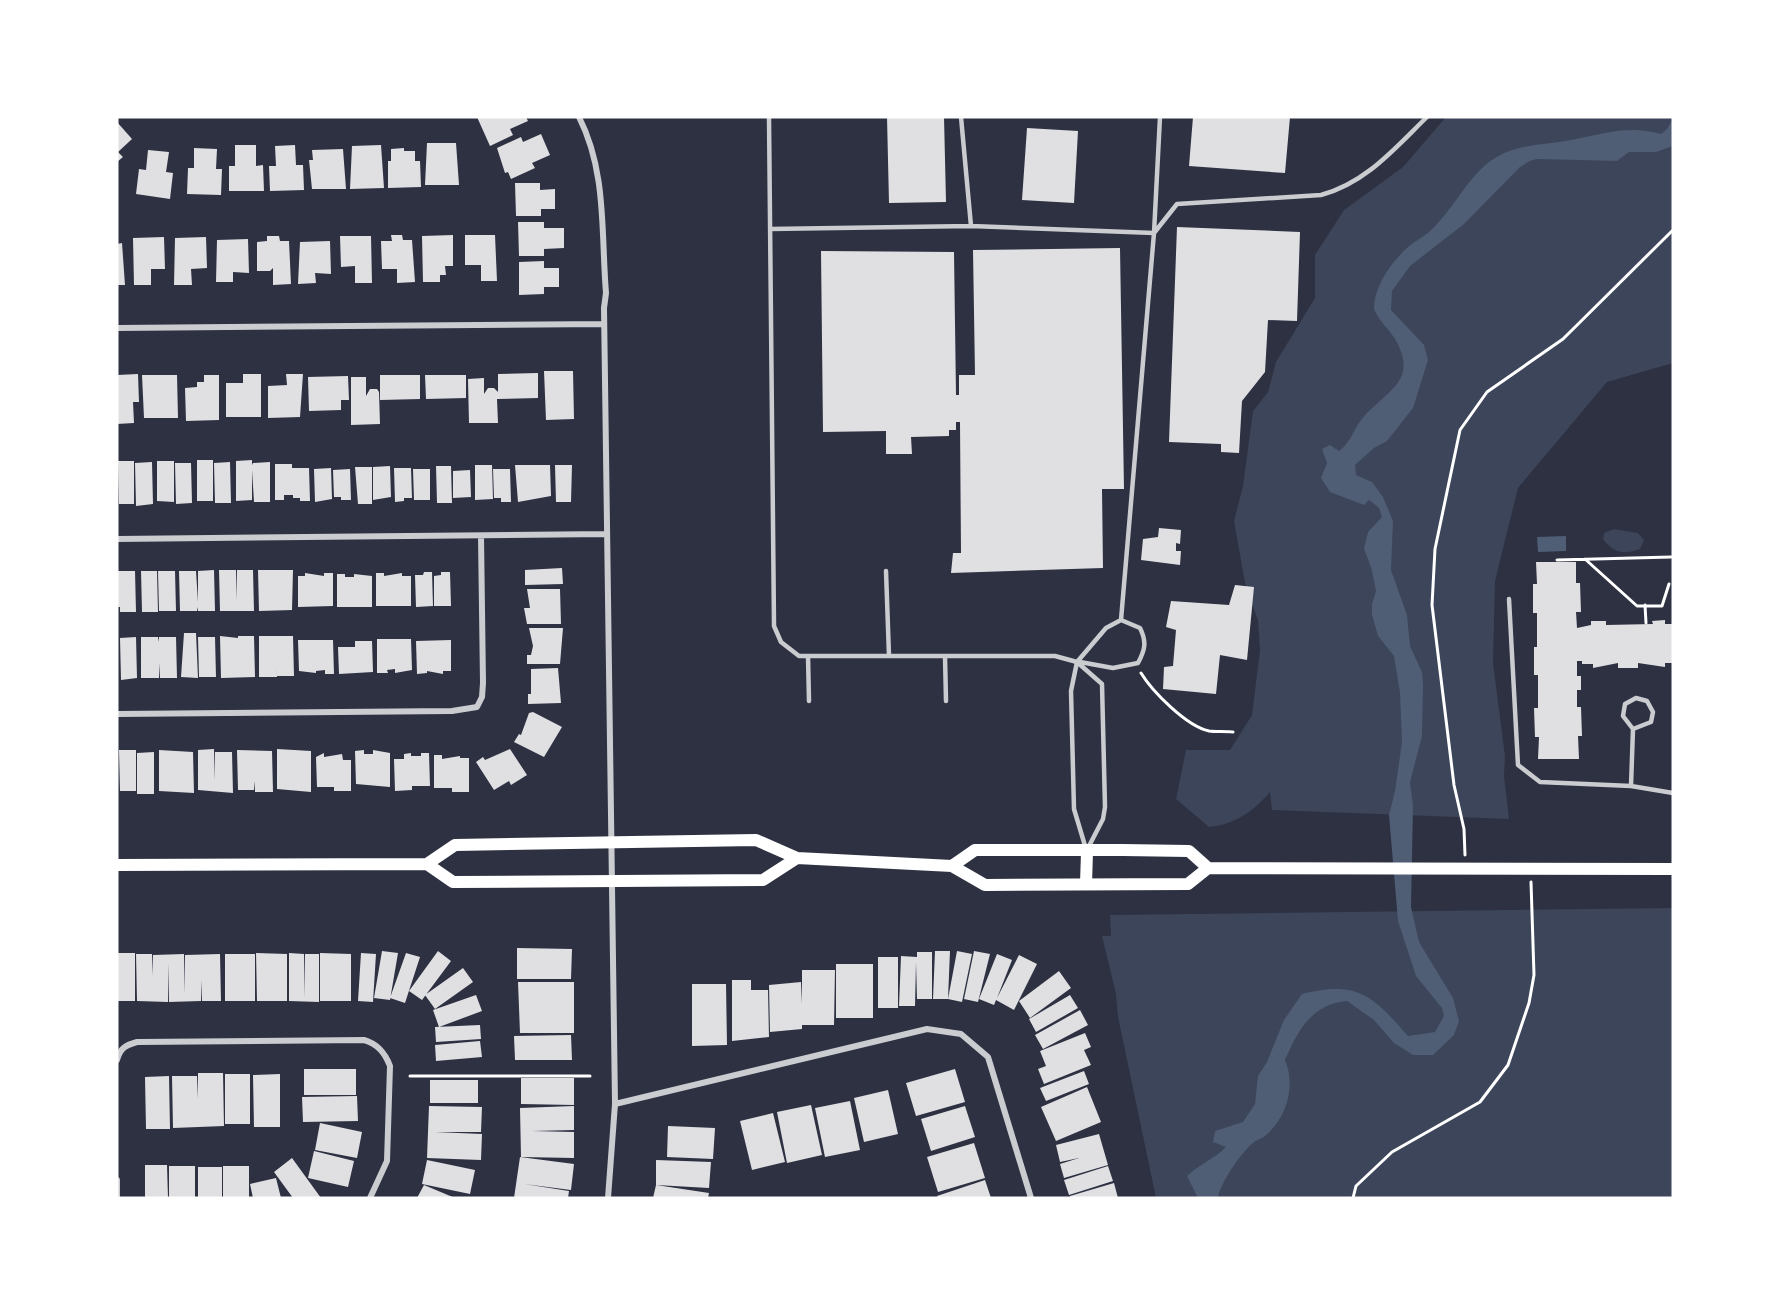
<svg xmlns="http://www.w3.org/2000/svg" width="1790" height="1315" viewBox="0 0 1790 1315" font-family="'Noto Sans',sans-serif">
<rect width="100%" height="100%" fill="#2d3142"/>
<path fill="#3c4559" d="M1446 117H1673V363L1607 382 1518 488 1495 581 1493 663 1505 756 1504 776 1509 819 1272 810 1270 792C1254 811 1234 825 1209 827L1176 799 1186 750H1230L1252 715 1260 650 1258 621 1245 583 1234 521 1243 486 1253 411 1268 392 1276 362 1315 298V255L1344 210 1403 167Z
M1614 529 1638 533 1644 540 1640 549C1625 555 1613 553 1603 539L1604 533Z
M1673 908V1198H1156L1118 1017 1116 994 1102 936H1111L1110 915Z"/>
<path fill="#4f5d75" d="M1673 119V146L1656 152H1629L1617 161 1537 159 1530 161 1520 167 1464 224 1410 266 1392 291 1391 310 1424 345 1428 360 1413 408 1387 441 1374 448 1355 465 1356 475 1372 482 1383 497 1393 521 1391 570 1407 615 1410 646 1422 672 1423 685 1422 736 1410 782 1413 806 1411 907 1419 942 1453 998 1459 1021 1454 1035 1433 1055H1413L1394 1043 1374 1020 1347 1001C1312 1004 1298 1030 1285 1060 1296 1086 1287 1118 1265 1136 1261 1139 1256 1140 1253 1143 1241 1153 1220 1183 1218 1198H1198L1187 1176C1200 1164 1214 1159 1226 1147L1213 1142 1215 1131 1243 1122 1255 1104 1258 1076 1267 1062 1284 1020 1302 994C1358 980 1373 996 1408 1036L1435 1032 1444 1016 1442 1008 1416 976 1398 921 1389 815 1395 791 1402 742 1400 693 1394 656 1378 636 1372 615V604L1376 591 1371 567 1364 549 1368 532 1382 517 1379 508 1369 500 1364 505 1330 492 1321 478 1327 463 1322 449 1330 445 1339 451C1352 442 1354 426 1366 414 1390 389 1418 379 1395 339 1388 328 1379 321 1374 309 1374 287 1391 262 1408 247 1414 241 1423 238 1430 231 1452 211 1466 180 1489 162 1516 142 1545 146 1576 139 1605 133 1631 125 1661 134L1667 129Z
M1566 536V551L1538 552 1537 537Z"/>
<path fill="#e0e0e3" d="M477 117H526L528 121 510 129 513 135 490 146Z
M887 117H944L946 202 889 203Z
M1193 117H1290L1285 173 1189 166Z
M117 122 132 139 118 152 123 157 117 162Z
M1027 128 1078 131 1074 203 1022 200Z
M541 134 550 155 532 163 535 168 511 179 508 172 505 173 497 148 521 137 523 142Z
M427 143H456L459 185H425Z
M235 145H256V166L263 165 264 191H229V166H235Z
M295 145 296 165H303L304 190 270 191 269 166H276L275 146Z
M381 145 384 188 350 189 352 146Z
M194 148 217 149 216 169H222L221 195 187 194 188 168H194Z
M404 148V151H415V161H420L421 187 388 188V161H391V149Z
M343 149 346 189H312L309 160H313L312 150Z
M148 150 169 152 166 172 173 173 170 199 136 194 139 169 146 170Z
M515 183H540V190L555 189V209H541V216H516Z
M518 222H544V228H564V248L544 249V256H519Z
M1177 227 1300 232 1297 321 1268 320 1265 372 1242 401 1239 453 1221 452V444L1169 442Z
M391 235H402L403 240H412L415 282 397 283V269H382L381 241H392Z
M453 235V266H445L446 275H440V282H423L422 236Z
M465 235H495L497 281H481V265H465Z
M267 236H279L280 241H289L291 284 273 285V268L270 271H257V242L267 241Z
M340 236H371L372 283H355V266L341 267Z
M164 237 165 269H151V285H134L133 238Z
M206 237 207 268 191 269 192 285H174L175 238Z
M248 239 249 273 233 272V282H216L217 240Z
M330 241 331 274 315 273 316 283 298 284 300 242Z
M122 243 125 285H117V244Z
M1120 248 1124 489H1102L1103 568 951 573 953 553H961L960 422H956V430H949V436L911 437 912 454H886V431L823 432 821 251 954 252 956 395H959V375H975L973 250Z
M544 261V268H559V287H544V294L519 295V262Z
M544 371H573L574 419 546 420Z
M538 373V398L497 399 498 423H469L468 379 484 378V394L488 388H494L498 392V374Z
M138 374 139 402H133L134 423 117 424V375Z
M243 374H261V417H226V383H243Z
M286 374H303L300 417 268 418V386L287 385Z
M142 375H177L178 418H144Z
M204 375H219V420L186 421 185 388 197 387V382H204Z
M380 375H420V399L380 400Z
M425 375H466V398L426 399Z
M348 376 349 400H341V410L309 411 308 377Z
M351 377H366V396L370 389H377L379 392 380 424 351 425Z
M197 460H213V501H197Z
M252 460V465L253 463 270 462V502H254L252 470V500L236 501V461Z
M118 461H134V504H119Z
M157 461H174V502L157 501Z
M152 462 153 504 136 506 135 463Z
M230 462 231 503H215L214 463Z
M175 463H191L192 503 176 504Z
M275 464H292V468H309L310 501H300V498H293V495H284V500H275Z
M475 465H492L493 499 475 500Z
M515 465H550L551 496 518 502Z
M555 465H572L571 502H556Z
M390 466 391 497 373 500V467Z
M436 466H451L452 503H437Z
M355 467H372V504H358Z
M331 468 332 499 315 502 314 469Z
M394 468H411L412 498H404V501L395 502Z
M350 469 351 500H341V497H334L333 470Z
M413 469H430V500H414Z
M493 469H510L511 502H501V498H494Z
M470 470 471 497 453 498V471Z
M1159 528 1181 530 1180 544 1176 543V551H1181L1180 565 1141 560 1143 539 1158 537Z
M1536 562H1576V583H1580L1581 612H1576L1577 628 1591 625V621H1606V625L1653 624 1652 621 1665 620V624H1673V663H1665V667L1638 663V668H1618V663L1593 668V664H1582V661H1577V676H1581V690H1577V707H1581L1582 736H1578L1579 759H1538L1539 737H1535L1534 708H1538V675H1534V647H1537V613H1533V584H1537Z
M562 568 563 584 525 585V570Z
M214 570 215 611H198L197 607V611H180L179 571H196L198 602V571Z
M219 570H236V601L237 570H253L254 611H220Z
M258 570H293L292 610 259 611Z
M117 571H135L136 612H120V607H117Z
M141 571H157L158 612H142Z
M158 571H175L176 611H159Z
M424 572H432L433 606 416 607 415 575H423Z
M441 572H450L451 606H434V576L441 575Z
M305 573 324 576V573H333V606L298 607V576H305Z
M376 573H384V576L402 573V576H411V606H376Z
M337 574H345V577H354V574L372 576V607H337Z
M1235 585 1254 587 1247 660 1220 655 1216 694 1163 689 1164 667 1173 666 1176 630 1166 627 1171 601 1229 605Z
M527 589H560L561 624H527L524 608H530Z
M529 628H563L560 664H527V655H531L533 646Z
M184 633H196L198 678 181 677Z
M220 636 238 638V636H254L255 677 221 678Z
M259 636H293L294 676H277L276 642 277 677H259Z
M136 637 137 678 121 680 120 638Z
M141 637H158L159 642V637H176L177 678H160L159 663V678H141Z
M198 637H215L216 677H199Z
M377 639H411L412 670 395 673V669L387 670 388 673H377Z
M298 640H333L334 674H325V670L316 671V673L299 671Z
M451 640V671H443V674L427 671V673L417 674 416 641Z
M355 641H372L373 672 339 674 338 647H355Z
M558 668 561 703 528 704V694H531V669Z
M533 712 562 727 544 757 514 742 519 734 521 735 529 713Z
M214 749 215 781V752H232L233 793 198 790V750Z
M277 749 311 751V792L277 789Z
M510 749 527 775 511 785 509 781 494 790 476 762 483 757 485 760Z
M119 750H136V791H120Z
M159 750 193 752 194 793 159 791Z
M237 750 272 751 273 792H255V781L254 790H238Z
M364 750V754H373V750L390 753V787L356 784 355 751Z
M154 752V794H137V753Z
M324 753V757L342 754 343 760H351V791H334V787H317L316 757Z
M411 753V756H421V753H429L430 786H412V790L395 791 394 759H404V754Z
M434 755H442V759L460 756V758H469V792H452V788H434Z
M517 948 572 949 571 979H517Z
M382 951 398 953 390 1000 374 998Z
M438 951 451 961 422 1000 409 991Z
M935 951H950L948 999H933Z
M957 951 972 954 962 1002 948 999Z
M974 951 990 954 978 1002 964 999Z
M917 952H932V999H917L916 962 915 1006H899L901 956 917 957Z
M117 953H135V1001H117Z
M256 953 287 954V1001H257Z
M289 953 304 954V998L305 954H319V1002L289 1001Z
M320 953 351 954V1001H320Z
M361 953 376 954 373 1002 358 1001Z
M406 953 420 957 405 1003 390 998Z
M136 954H152L153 976V955L184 954V994L185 955 220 954 221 1001H202L201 980V1001L169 1002 168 963V1002L137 1001Z
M225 954H255V1001H225Z
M997 954 1012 960 997 998 1019 955 1037 964 1014 1010 996 1000 994 1005 979 999Z
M878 957H898V1008H878Z
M836 964H873V1018H836Z
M463 968 473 982 435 1009 425 995Z
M802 970H835L834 1025H802V1029L770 1032 769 985 801 982 802 1004Z
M1059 971 1071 988 1030 1018 1019 1001Z
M732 980H751V990H768L769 1037 732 1041Z
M518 982H574V1033H520Z
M692 984H726L727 1045 692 1046Z
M476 995 482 1011 439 1027 433 1010Z
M1070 995 1078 1008 1036 1032 1029 1019Z
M1080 1010 1088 1025 1043 1049 1035 1035Z
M480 1025 481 1039 436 1042 435 1027Z
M1085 1033 1091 1047 1084 1050 1091 1065 1044 1084 1038 1069 1046 1066 1040 1051Z
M571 1035 572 1060H515L514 1036Z
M480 1041 482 1057 436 1061 435 1045Z
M304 1069H356V1095H304Z
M955 1069 965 1102 916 1116 906 1083Z
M1084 1071 1089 1084 1046 1101 1040 1088Z
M198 1073H223L224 1126 173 1128 172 1076H197L198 1099Z
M225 1074H250V1124H225Z
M280 1074V1127H254L253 1075Z
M169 1076 170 1129H146L145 1077Z
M521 1078H574V1105L521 1104Z
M430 1080H478V1103H430Z
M1087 1087 1101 1122 1056 1141 1041 1107Z
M888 1090 898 1134 864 1142 854 1098Z
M357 1096 358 1121 303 1122 302 1097Z
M850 1101 860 1150 825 1157 815 1108Z
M811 1105 822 1155 787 1163 777 1112Z
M429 1106 482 1107 481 1132H435L482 1134 481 1160 427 1158Z
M574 1106V1130L532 1131 574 1132V1158L521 1157 520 1108Z
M965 1106 975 1137 931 1151 921 1119Z
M773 1113 785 1162 752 1170 740 1121Z
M320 1123 362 1132 357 1158 315 1150Z
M668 1126 715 1128 713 1159 667 1157Z
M1099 1134 1108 1165 1064 1178 1060 1164 1079 1158 1060 1162 1056 1145Z
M974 1143 985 1178 938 1192 927 1157Z
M314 1151 354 1161 348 1187 308 1178Z
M520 1157 574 1164 571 1190 524 1184 569 1191 568 1198H514Z
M292 1158 321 1198H293L274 1172Z
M427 1160 475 1170 470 1194 422 1184Z
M656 1160 711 1162 709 1188 656 1185Z
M145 1165H167L168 1198H145Z
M169 1166H195V1198H169Z
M223 1166H249V1198H223Z
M1108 1166 1113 1181 1069 1195 1064 1180Z
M198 1167H222V1198H198Z
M276 1178 281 1198H253L250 1184Z
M985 1180 991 1198H938L937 1196Z
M1114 1183 1118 1198H1070V1196Z
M424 1185 455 1198H417Z
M656 1185 709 1193 708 1198H653Z"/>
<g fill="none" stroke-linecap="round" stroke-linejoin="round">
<path stroke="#fff" stroke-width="3" d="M1585 559 1637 606H1662L1669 584
M1557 560 1671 557
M1645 605 1646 623
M1141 673C1152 691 1186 726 1209 731 1216 732 1225 731 1233 732
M1465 855 1464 829 1454 785 1432 605 1435 549 1460 430 1487 392 1563 339 1673 230
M410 1076H590
M1353 1198 1356 1186 1392 1152 1480 1102 1508 1065 1529 1003 1534 975 1531 882"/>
<path stroke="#caccd0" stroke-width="4.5" d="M769 117 774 626 781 642 799 656H1055L1077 662 1106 628 1121 620 1154 233 1160 117
M961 117 971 226
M770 229 971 226 1154 233
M1154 233 1177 204 1321 195C1366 183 1395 148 1427 117
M886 571 889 656
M1509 599 1518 765 1540 782 1631 786 1673 793
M808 656 809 701
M945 656 946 701
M1077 662 1102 684 1105 807 1103 819 1088 848
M1077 662 1071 691 1074 809 1086 849
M1080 662 1113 668 1138 663C1145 650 1147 642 1140 628L1121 620
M1631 786 1633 729 1623 716 1625 704 1636 698 1647 701 1653 712 1651 722 1633 729"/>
<path stroke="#caccd0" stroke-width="6" d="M579 117C607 172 601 233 606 293L604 308 615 1104 608 1198
M117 328 604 324
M117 539 607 534
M117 714 452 711 477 707 482 697 483 683 481 536
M117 1060C120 1048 126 1045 137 1042L364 1040C378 1044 385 1053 390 1066L387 1161 370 1198
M615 1104 927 1029 961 1034 988 1057 1031 1198
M117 1180V1198"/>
<path stroke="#fff" stroke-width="12" d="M427 864 455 845 756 840 797 858 952 866 985 885 1188 884 1208 868
M117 865 427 864 453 882 763 880 797 858
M952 866 975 850H1123L1189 851 1208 868 1673 869
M1086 884 1087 852"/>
</g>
<rect width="1790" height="1315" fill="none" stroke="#ffffff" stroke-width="237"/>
</svg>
